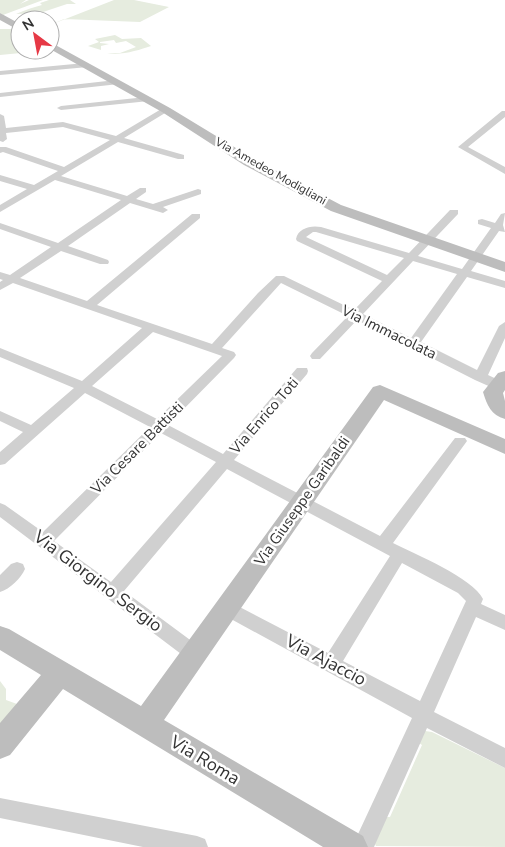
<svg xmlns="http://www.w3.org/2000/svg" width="505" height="847" viewBox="0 0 505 847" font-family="'Nunito Sans',sans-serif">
<rect width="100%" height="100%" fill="#fff"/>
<path fill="#e6ecdf" d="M0 0H26L20 4 29 0H43L3 15 0 13Z
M49 0H70L76 4H67L40 13 16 14C25 10 34 7 42 5L40 3Z
M114 0H134L169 7 140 22 64 19 50 25Z
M0 29H11L20 33V50H52L0 55Z
M115 35 122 39 141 38 151 46C139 50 121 56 107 53H120L136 47 126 41 116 43 114 40 100 42V43L109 44 101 46V50L88 46 99 42 95 39Z
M0 681 6 689V700L17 704 0 725Z
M425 731 432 732 505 768V847L376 846 374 842 385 817H390L422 745 416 741Z"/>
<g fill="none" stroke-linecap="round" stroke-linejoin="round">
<path fill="#d0d0d0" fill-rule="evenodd" d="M85 63 89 65 88 67 0 75V71Z
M116 80H119V84L0 97V93Z
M146 97 150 99 149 101 61 110 57 108 61 106Z
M163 108 170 110 124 138 184 155V159H178L118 142 61 176 127 196 140 188H146V192L136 199 153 204 198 189 201 190V194L163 207 168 210 163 213 130 203 68 246 108 260 109 262 108 264H100L61 251 20 278 87 301 192 214H200V218L97 305 212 344 258 293 276 276H284L354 310 382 281 297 241 296 239C298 228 311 225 321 227L409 253 450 210H458V214L418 256 462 269 491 228 478 224V220L482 219 495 223 501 214 505 213 503 225 505 232 499 231 471 271 505 281V288L467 277 421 342 477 370 499 326 505 322V338L488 375 503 382 505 385 503 388H493L475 380 357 320 320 359H312L310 356 312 353 348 316 281 283 222 348 234 352 236 355 234 358 168 425 223 454 297 368H307L308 371 307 374 234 460 380 536 455 438H465L467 441 393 543C415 554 473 578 483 599L481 604 505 615V630L476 617 434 712 505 748V768L427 728 374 847H352L412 718 220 613 217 608 220 603 226 601 232 603 328 653 390 556 227 469 124 591 201 648 204 654 201 660 195 662 189 660 0 517V503L5 505 43 532 150 427 85 393 5 464 0 465V452L23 432 0 421V411L31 425 74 388 0 357V348L82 381 142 328 13 283 0 290V282L3 280 0 279V272L10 275 51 247 0 229V223L58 243 121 200 55 180 0 212V205L27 189 0 181V175L34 185 58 171 3 152 0 153V147H6L64 167 110 140 63 127 6 133 7 139 3 142 0 141V114L4 116 6 128 63 122 116 136ZM313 232H316L404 258 387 275 306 237ZM413 261 457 274 411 338 363 314ZM153 332 222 356 157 419 92 386ZM161 433 216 462 111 582 54 541ZM402 563 458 593 466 601 420 701 343 661Z
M502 111H505V117L468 147 505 167V174L458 147Z
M17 562 23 564 25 569C21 578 10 589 0 592V575L11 564Z
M0 798 197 836 205 839 208 847H143L0 818Z"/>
<path fill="#bdbdbd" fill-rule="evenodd" d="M0 13 20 24V31L0 20Z
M50 42 170 108 254 159 341 205 505 262V272L331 211 244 165 162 112 50 49Z
M505 371V390L503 393 505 401V419C491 415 487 405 483 392L498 373Z
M380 385 505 439V454L384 400 164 720 363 836 368 847H323L63 689 10 755 0 759V723L41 675 0 650V626L9 629 141 706 373 387Z"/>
</g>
<g text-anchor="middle" stroke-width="5" stroke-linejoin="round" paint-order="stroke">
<g font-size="12" fill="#333" stroke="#fff">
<text transform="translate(271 171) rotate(29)" y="4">Via Amedeo Modigliani</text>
</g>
<g font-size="15" fill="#333" stroke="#fff">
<text transform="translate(389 332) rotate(26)" y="5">Via Immacolata</text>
<text transform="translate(264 416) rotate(-49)" y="5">Via Enrico Toti</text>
<text transform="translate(137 448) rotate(-45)" y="5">Via Cesare Battisti</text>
<text transform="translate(302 501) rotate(-55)" y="5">Via Giuseppe Garibaldi</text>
</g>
<g font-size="18" fill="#333" stroke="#fff">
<text transform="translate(98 581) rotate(37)" y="6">Via Giorgino Sergio</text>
<text transform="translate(326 660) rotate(28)" y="6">Via Ajaccio</text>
<text transform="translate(205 760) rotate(31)" y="6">Via Roma</text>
</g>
</g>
<g transform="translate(35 35) rotate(328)"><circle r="24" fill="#ffffff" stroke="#adadad"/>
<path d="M0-4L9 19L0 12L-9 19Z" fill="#e63946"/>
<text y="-8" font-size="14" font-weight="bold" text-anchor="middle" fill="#333333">N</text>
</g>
</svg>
